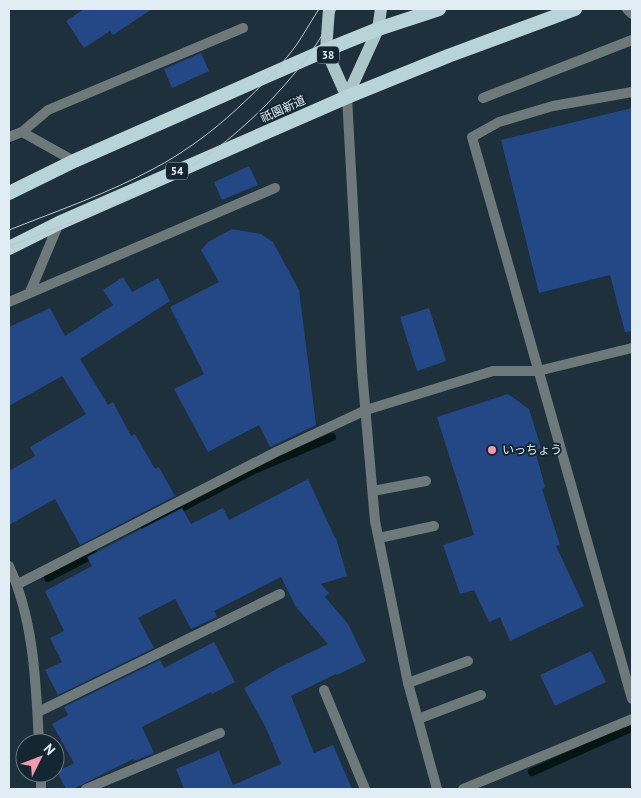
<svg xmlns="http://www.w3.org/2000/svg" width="641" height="798" viewBox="0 0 641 798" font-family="'PT Sans','Noto Sans JP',sans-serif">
<rect width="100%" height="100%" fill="#1d303c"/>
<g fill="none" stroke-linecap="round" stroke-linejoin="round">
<path stroke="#051513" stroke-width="8" d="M145 527 254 470 332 437
M48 578 94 554
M532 772 631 728"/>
</g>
<path fill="#244785" d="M84 9H152L113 35 110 31 84 48 66 21Z
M201 53 209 71 172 88 164 69Z
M632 108V331L625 332 610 275 539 293 501 140Z
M249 166 258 185 222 200 214 182Z
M232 229 261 234 273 242 299 290 316 425 270 447 259 425 208 452 174 389 204 374 170 307 219 282 201 250 208 242Z
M123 277 132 292 158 278 170 301 80 359 108 405 113 402 131 436 135 434 155 469 159 467 175 496 80 545 55 499 9 525V471L35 456 30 447 86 414 62 376 9 406V327L50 308 65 336 113 305 103 290Z
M429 308 446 361 417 371 400 317Z
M508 394 529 409 541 448 535 450 545 487 542 489 560 545 556 546 584 606 510 641 500 617 489 622 474 590 460 594 443 545 474 535 437 417Z
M308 479 335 538H336L347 576 321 584 329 593 325 597 348 624 366 661 337 675 336 674 291 696 314 753 333 745 352 789H184L176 769 219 751 233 785 281 764 266 728 244 688 278 668 328 644 296 607 281 577 214 611 217 617 191 629 175 599 138 618 154 648 58 695 45 670 62 662 50 638 64 631 45 591 92 566 87 557 182 508 191 524 223 508 229 520Z
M214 642 235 682 212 694 211 692 142 727 154 753 134 761 133 759 73 789H66L57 772 74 763 52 724 68 715 64 707 160 660 164 668Z
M591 651 606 682 555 706 540 675Z"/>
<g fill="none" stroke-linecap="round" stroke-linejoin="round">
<path stroke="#6d797b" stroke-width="10" d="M627 9 632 14
M632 92 553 106 499 122 472 137 632 699
M483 98 632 40
M22 132 74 161
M9 137 22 132 48 110 243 28
M30 292 59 223
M9 302 275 188
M373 491 426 481
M379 538 434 526
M9 566C34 620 36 684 39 743
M18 584 276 452 366 410 493 371H538
M408 683 468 661
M324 690 365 789
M38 712 280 594
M418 719 481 695
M41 773V789
M86 789 220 733
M463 789 632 719"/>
<path stroke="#6d797b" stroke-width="10" d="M347 97 362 371 375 521 408 683 437 789
M538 371 632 348"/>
<path stroke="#acc5c9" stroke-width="12" d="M329 9 326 50 347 97
M347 97 378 29 381 9"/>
<path stroke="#b8d4d8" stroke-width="14" d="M9 193 74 161 326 50 378 29 439 9
M9 248 59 223 347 97 448 56 575 9"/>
<path stroke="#bbc8d0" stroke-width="1" d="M9 230C57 211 109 193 155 168 206 141 251 99 288 56 300 42 309 24 319 9
M9 246C61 226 114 208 164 182 227 151 308 73 336 9"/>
</g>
<circle fill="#f19ab1" stroke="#132631" stroke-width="2" cx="492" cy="450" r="5"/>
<g text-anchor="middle" stroke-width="4" stroke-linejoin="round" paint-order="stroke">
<g fill="#132631" stroke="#a3b1ba" stroke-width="1">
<rect x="317" y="46.5" width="22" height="17" rx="4"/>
<rect x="166" y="162.5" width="22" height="17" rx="4"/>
</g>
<g font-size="11" font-weight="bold" fill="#e1edf4">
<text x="328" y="59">38</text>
<text x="177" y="175">54</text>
</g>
<g font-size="12" fill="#e1edf4" stroke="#132631">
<text transform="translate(283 109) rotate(-24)" y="4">祇園新道</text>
</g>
<g font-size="12" fill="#e1edf4" stroke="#132631" text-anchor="start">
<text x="502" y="454">いっちょう</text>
</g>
</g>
<rect width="641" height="798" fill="none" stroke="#e1edf4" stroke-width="20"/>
<g transform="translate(40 758) rotate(48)"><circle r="24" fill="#132631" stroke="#65767f"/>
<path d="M0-4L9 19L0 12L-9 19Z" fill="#f19ab1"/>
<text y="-8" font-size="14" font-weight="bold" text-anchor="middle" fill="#e1edf4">N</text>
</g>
</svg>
